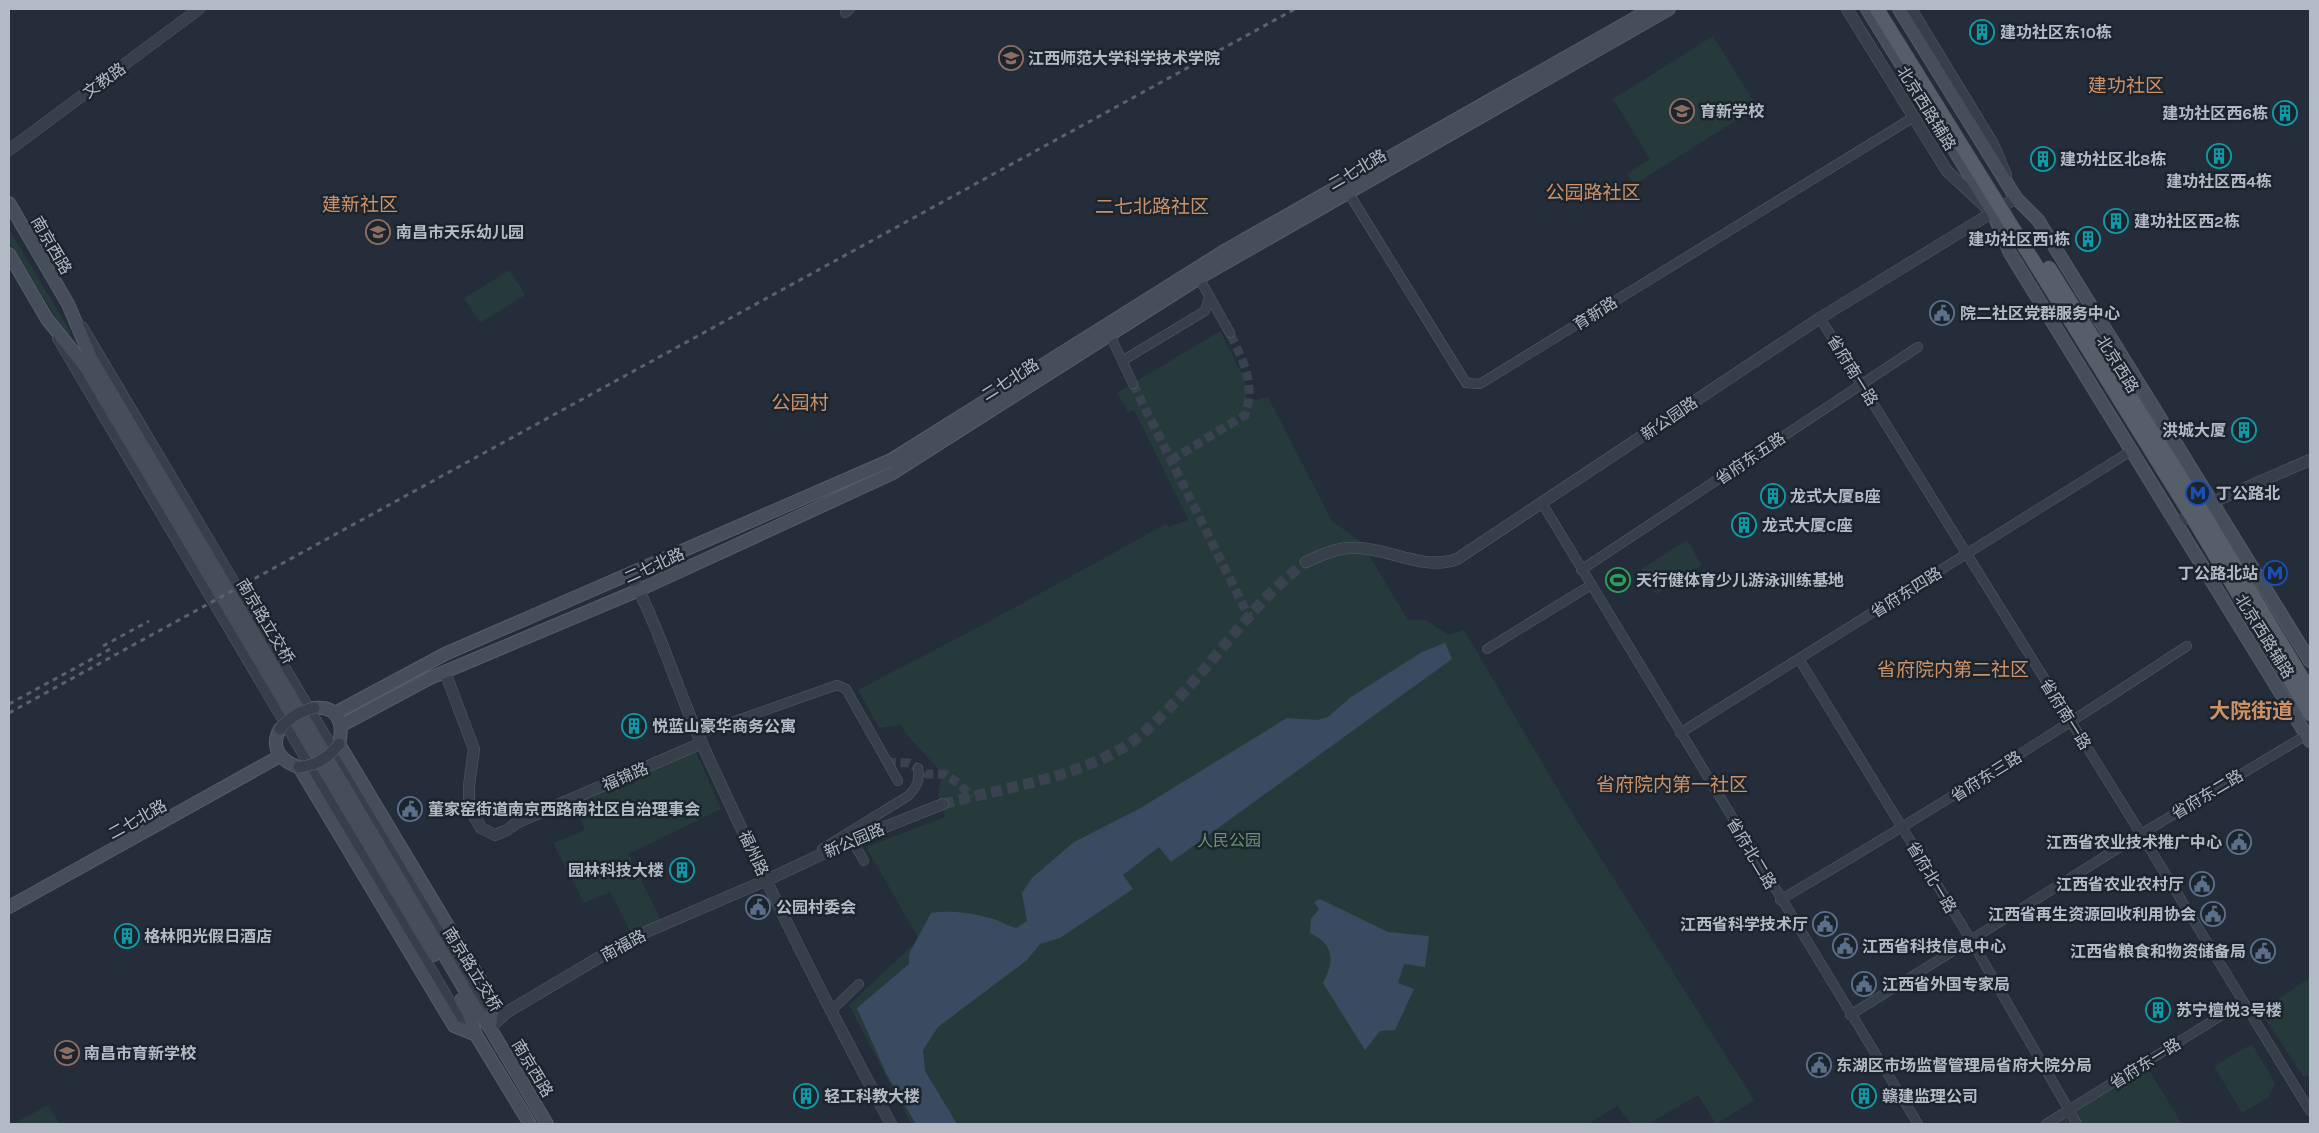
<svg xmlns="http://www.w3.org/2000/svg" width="2319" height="1133" viewBox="0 0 2319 1133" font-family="Karla,'Noto Sans SC',sans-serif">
<rect width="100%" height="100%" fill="#242d39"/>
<path fill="#273a3b" d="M1713 36 1757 107 1634 185 1627 174 1650 159 1613 99Z
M9 229 71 333 67 336 9 241Z
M510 270 525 295 480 323 464 298Z
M1220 331 1244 378 1247 402 1268 397 1332 521 1361 542 1408 620H1426L1448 635 1464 630 1564 800 1754 1100 1716 1124 1698 1095 1648 1124H1631L1617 1106 1588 1124H911L849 1005 919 939 866 847 945 817 938 794 942 773 907 735 901 725 879 728 858 690 990 621 1166 524 1169 527 1188 520 1134 410 1128 412 1117 393Z
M1687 540 1702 565 1656 594 1641 569Z
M696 752 721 809 628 854 661 920 632 935 610 892 584 903 553 843 585 830 576 803Z
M2310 978V1076H2303L2260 1011Z
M2252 1044 2275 1083 2269 1097 2242 1113 2214 1066Z
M2146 1065 2182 1124H2051Z
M48 1105 59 1124H13Z"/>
<path fill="#3a4b61" d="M1445 643 1452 659 1171 862 1159 847 1123 875 1133 889 1060 938 1040 944 1027 960 938 1027 923 1050 925 1071 957 1124H916L886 1073 857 1008 909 964V954L931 913C950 910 972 913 990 918 1000 920 1007 926 1016 928L1027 921 1022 893 1032 878 1074 842 1139 809 1287 718 1318 720 1328 717 1351 697 1422 652Z
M1320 899 1388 932 1429 936 1425 967 1404 964 1398 983 1414 989 1395 1030 1380 1031 1365 1050 1323 983C1335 961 1334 944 1310 933L1311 919 1319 909 1314 902Z"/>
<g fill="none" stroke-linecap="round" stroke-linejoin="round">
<path stroke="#39424e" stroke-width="9" stroke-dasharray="9 4.5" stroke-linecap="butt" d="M1133 384 1249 617
M1171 460 1245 415C1256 382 1243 362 1230 333
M887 762 909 763 927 774H944L960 784 971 797"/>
<path stroke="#39424e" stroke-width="11" stroke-dasharray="11 5.5" stroke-linecap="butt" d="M943 804C1002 788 1066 780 1119 750 1139 739 1156 722 1171 706 1217 659 1253 602 1306 562"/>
<defs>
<path id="minor" d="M845 13 850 9
M1348 192 1466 383 1480 384 1914 117
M1199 278 1230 333
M1820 318 2141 834 2310 1111
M1110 335 1133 384
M1122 361 1205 311 1209 297
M1542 503 1918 1124
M1581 570 1918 347
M1487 649 1591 585
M1799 659 1971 940 2077 1124
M1680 733 2131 451
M698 734 837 685 846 689 898 781
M852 840 864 861
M822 849 908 796C917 787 920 780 918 768
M1780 900C1918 819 2054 734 2187 646
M832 1010 859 984
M1850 1015 2141 834 2310 733
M2046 1124 2243 1002"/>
<path id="tertiary" d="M1847 9 1947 171 1986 207
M1911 9 1993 144 2006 175
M9 150 199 9
M82 327 483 1002 490 1028 507 1012 632 938 767 880 852 840 943 804
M58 338 457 1014 475 1033
M2176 524 2213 502 2310 460
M1306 562C1321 555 1340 546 1358 548 1391 549 1423 571 1457 559L1820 318 2016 198 2012 190
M631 575C658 626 675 682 698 735 758 867 822 997 891 1124
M445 672 474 749 469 786V807L481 828 495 835 507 830 518 822 702 743"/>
<path id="secondary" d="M1867 9 1993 213 2010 253 2310 741
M1899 9 2016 198 2038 220 2310 661
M9 203 68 304 91 358 475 1007 490 1028 547 1124
M9 254 47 319 84 365 434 955
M314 708C338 705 344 724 339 744L493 1001 490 1028
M335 713 445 654 891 460 1226 250 1651 9
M342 725 430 678 639 590 891 474 1199 278 1669 9
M280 729C269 748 282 762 299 767L454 1026 476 1035
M9 907 280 756
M461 1000 468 1012 476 1035 530 1124"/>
<path id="primary" d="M1877 9 2191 515 2310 714
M2049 268 2201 509 2310 691"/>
</defs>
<use href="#minor" stroke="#555d67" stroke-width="10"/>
<use href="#tertiary" stroke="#555d67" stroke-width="12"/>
<use href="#secondary" stroke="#555d67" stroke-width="14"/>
<use href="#primary" stroke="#404852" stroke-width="15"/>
<use href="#minor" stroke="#373f4a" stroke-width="9"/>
<use href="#tertiary" stroke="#373f4a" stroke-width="11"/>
<use href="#secondary" stroke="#464e5c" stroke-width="12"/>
<use href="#primary" stroke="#555e69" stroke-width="14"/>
<path stroke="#596370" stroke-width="3" stroke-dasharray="5 5" stroke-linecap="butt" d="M103 646 149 621
M9 704 114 647
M9 713 1295 9"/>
<defs>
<path id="tertiary-bridge" d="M280 729C287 719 302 710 314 708
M299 767C317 766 329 757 339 744"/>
</defs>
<use href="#tertiary-bridge" stroke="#555d67" stroke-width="12" stroke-linecap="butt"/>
<use href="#tertiary-bridge" stroke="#373f4a" stroke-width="11"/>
</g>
<defs>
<symbol id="building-ring" viewBox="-11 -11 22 22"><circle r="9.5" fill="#1c242e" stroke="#0f9aa8" stroke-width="1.5"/><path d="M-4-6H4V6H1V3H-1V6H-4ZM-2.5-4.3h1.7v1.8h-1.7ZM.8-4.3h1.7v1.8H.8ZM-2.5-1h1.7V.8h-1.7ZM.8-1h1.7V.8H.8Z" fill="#0f9aa8"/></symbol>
<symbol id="university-ring" viewBox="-11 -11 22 22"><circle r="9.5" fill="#1c242e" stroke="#8d6e63" stroke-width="1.5"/><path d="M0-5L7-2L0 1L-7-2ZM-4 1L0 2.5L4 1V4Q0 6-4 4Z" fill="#8d6e63"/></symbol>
<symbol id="school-ring" viewBox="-11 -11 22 22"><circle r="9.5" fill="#1c242e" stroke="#8d6e63" stroke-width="1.5"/><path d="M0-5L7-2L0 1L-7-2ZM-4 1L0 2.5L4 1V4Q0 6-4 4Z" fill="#8d6e63"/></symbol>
<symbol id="civic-ring" viewBox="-11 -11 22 22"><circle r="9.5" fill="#1c242e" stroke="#5c6f8a" stroke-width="1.5"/><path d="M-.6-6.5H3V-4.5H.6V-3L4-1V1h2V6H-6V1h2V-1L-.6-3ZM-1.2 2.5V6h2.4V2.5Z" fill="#5c6f8a"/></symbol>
<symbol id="metro-ring" viewBox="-11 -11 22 22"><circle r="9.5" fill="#1c242e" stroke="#1a4fb4" stroke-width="1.5"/><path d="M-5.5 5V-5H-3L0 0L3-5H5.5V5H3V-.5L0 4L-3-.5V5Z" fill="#1a4fb4"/></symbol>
<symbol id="stadium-ring" viewBox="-11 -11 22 22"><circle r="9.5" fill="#1c242e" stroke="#2e9e5b" stroke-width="1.5"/><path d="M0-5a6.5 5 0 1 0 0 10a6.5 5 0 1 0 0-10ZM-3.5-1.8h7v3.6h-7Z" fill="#2e9e5b"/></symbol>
</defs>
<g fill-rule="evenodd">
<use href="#building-ring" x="1968" y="18" width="28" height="28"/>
<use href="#university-ring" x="997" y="44" width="28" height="28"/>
<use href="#school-ring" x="1668" y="97" width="28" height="28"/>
<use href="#building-ring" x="2271" y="99" width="28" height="28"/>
<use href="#building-ring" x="2205" y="142" width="28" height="28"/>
<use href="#building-ring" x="2029" y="145" width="28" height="28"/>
<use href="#building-ring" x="2102" y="207" width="28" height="28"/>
<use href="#school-ring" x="364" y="218" width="28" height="28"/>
<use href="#building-ring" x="2074" y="225" width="28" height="28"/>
<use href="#civic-ring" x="1928" y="299" width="28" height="28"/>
<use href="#building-ring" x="2230" y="416" width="28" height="28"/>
<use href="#metro-ring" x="2184" y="479" width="28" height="28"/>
<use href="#building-ring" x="1759" y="482" width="28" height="28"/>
<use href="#building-ring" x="1730" y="511" width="28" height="28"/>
<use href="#metro-ring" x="2261" y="559" width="28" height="28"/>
<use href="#stadium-ring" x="1604" y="566" width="28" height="28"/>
<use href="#building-ring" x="620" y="712" width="28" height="28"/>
<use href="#civic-ring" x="396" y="795" width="28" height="28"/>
<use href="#civic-ring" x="2225" y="828" width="28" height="28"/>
<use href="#building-ring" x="668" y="856" width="28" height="28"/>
<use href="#civic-ring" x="2188" y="870" width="28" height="28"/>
<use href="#civic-ring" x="744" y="893" width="28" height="28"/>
<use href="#civic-ring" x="2199" y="900" width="28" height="28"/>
<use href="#civic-ring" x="1811" y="910" width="28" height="28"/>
<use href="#building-ring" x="113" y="922" width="28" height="28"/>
<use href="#civic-ring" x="1831" y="932" width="28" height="28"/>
<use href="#civic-ring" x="2249" y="937" width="28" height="28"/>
<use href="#civic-ring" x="1850" y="970" width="28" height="28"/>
<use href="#building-ring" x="2144" y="996" width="28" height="28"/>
<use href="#school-ring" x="53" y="1039" width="28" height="28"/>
<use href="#civic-ring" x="1805" y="1051" width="28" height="28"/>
<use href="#building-ring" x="792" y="1082" width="28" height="28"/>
<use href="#building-ring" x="1850" y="1082" width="28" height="28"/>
</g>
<g text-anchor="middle" stroke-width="5" stroke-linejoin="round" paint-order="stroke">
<g font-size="16" font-weight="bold" fill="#b2bac5" stroke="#1c242e" text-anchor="start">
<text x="2000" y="38">建功社区东10栋</text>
<text x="1028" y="64">江西师范大学科学技术学院</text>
<text x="1700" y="117">育新学校</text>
<text x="2268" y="119" text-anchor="end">建功社区西6栋</text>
<text x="2060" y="165">建功社区北8栋</text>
<text x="2219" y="187" text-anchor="middle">建功社区西4栋</text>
<text x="2134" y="227">建功社区西2栋</text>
<text x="396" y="238">南昌市天乐幼儿园</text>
<text x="2070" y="245" text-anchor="end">建功社区西1栋</text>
<text x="1960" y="319">院二社区党群服务中心</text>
<text x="2226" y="436" text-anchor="end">洪城大厦</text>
<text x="2216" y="499">丁公路北</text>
<text x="1790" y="502">龙式大厦B座</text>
<text x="1762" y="531">龙式大厦C座</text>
<text x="2258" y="579" text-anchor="end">丁公路北站</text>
<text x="1636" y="586">天行健体育少儿游泳训练基地</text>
<text x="652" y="732">悦蓝山豪华商务公寓</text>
<text x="428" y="815">董家窑街道南京西路南社区自治理事会</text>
<text x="2222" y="848" text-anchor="end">江西省农业技术推广中心</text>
<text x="664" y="876" text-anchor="end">园林科技大楼</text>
<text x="2184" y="890" text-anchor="end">江西省农业农村厅</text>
<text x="776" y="913">公园村委会</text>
<text x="2196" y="920" text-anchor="end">江西省再生资源回收利用协会</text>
<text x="1808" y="930" text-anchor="end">江西省科学技术厅</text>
<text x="144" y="942">格林阳光假日酒店</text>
<text x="1862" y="952">江西省科技信息中心</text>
<text x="2246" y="957" text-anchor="end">江西省粮食和物资储备局</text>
<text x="1882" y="990">江西省外国专家局</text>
<text x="2176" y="1016">苏宁檀悦3号楼</text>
<text x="84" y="1059">南昌市育新学校</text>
<text x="1836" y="1071">东湖区市场监督管理局省府大院分局</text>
<text x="824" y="1102">轻工科教大楼</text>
<text x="1882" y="1102">赣建监理公司</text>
</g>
<g font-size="16" fill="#b2bac5" stroke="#1c242e">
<text transform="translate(104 80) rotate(-36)" y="6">文教路</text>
<text transform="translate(1927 108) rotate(58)" y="6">北京西路辅路</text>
<text transform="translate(1357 169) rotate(-30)" y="6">二七北路</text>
<text transform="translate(52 245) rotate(60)" y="6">南京西路</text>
<text transform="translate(1595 313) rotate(-32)" y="6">育新路</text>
<text transform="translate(2118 364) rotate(58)" y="6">北京西路</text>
<text transform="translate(1853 370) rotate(58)" y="6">省府南一路</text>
<text transform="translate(1010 379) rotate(-32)" y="6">二七北路</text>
<text transform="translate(1669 418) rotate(-34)" y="6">新公园路</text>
<text transform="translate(1750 458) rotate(-34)" y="6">省府东五路</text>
<text transform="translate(654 565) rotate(-24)" y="6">二七北路</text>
<text transform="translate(1906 592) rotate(-32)" y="6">省府东四路</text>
<text transform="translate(266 621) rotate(59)" y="6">南京路立交桥</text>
<text transform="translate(2265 636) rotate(58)" y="6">北京西路辅路</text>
<text transform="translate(2066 714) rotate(58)" y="6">省府南一路</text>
<text transform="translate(625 776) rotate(-23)" y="6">福锦路</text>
<text transform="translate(1986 776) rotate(-32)" y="6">省府东三路</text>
<text transform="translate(2207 794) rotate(-31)" y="6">省府东二路</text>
<text transform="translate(137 819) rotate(-29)" y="6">二七北路</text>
<text transform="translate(854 840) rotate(-23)" y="6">新公园路</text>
<text transform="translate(754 853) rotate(65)" y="6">福州路</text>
<text transform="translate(1752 853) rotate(59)" y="6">省府北二路</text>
<text transform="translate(1932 877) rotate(59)" y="6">省府北一路</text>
<text transform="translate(623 945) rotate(-28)" y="6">南福路</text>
<text transform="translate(473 969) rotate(58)" y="6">南京路立交桥</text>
<text transform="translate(2145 1063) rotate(-32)" y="6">省府东一路</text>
<text transform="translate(533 1068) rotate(59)" y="6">南京西路</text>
</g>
<g font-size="16" fill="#6b9574" stroke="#1c242e">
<text x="1229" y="846">人民公园</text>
</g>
<g font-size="19" fill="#cc9167" stroke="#1c242e">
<text x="2126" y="92">建功社区</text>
<text x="1593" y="199">公园路社区</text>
<text x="360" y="211">建新社区</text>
<text x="1152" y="213">二七北路社区</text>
<text x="800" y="409">公园村</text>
<text x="1953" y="676">省府院内第二社区</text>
<text x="1672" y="791">省府院内第一社区</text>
</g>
<g font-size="21" font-weight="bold" fill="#cc9167" stroke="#1c242e">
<text x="2251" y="718">大院街道</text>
</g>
</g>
<rect width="2319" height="1133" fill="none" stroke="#b2bac5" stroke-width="20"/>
</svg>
